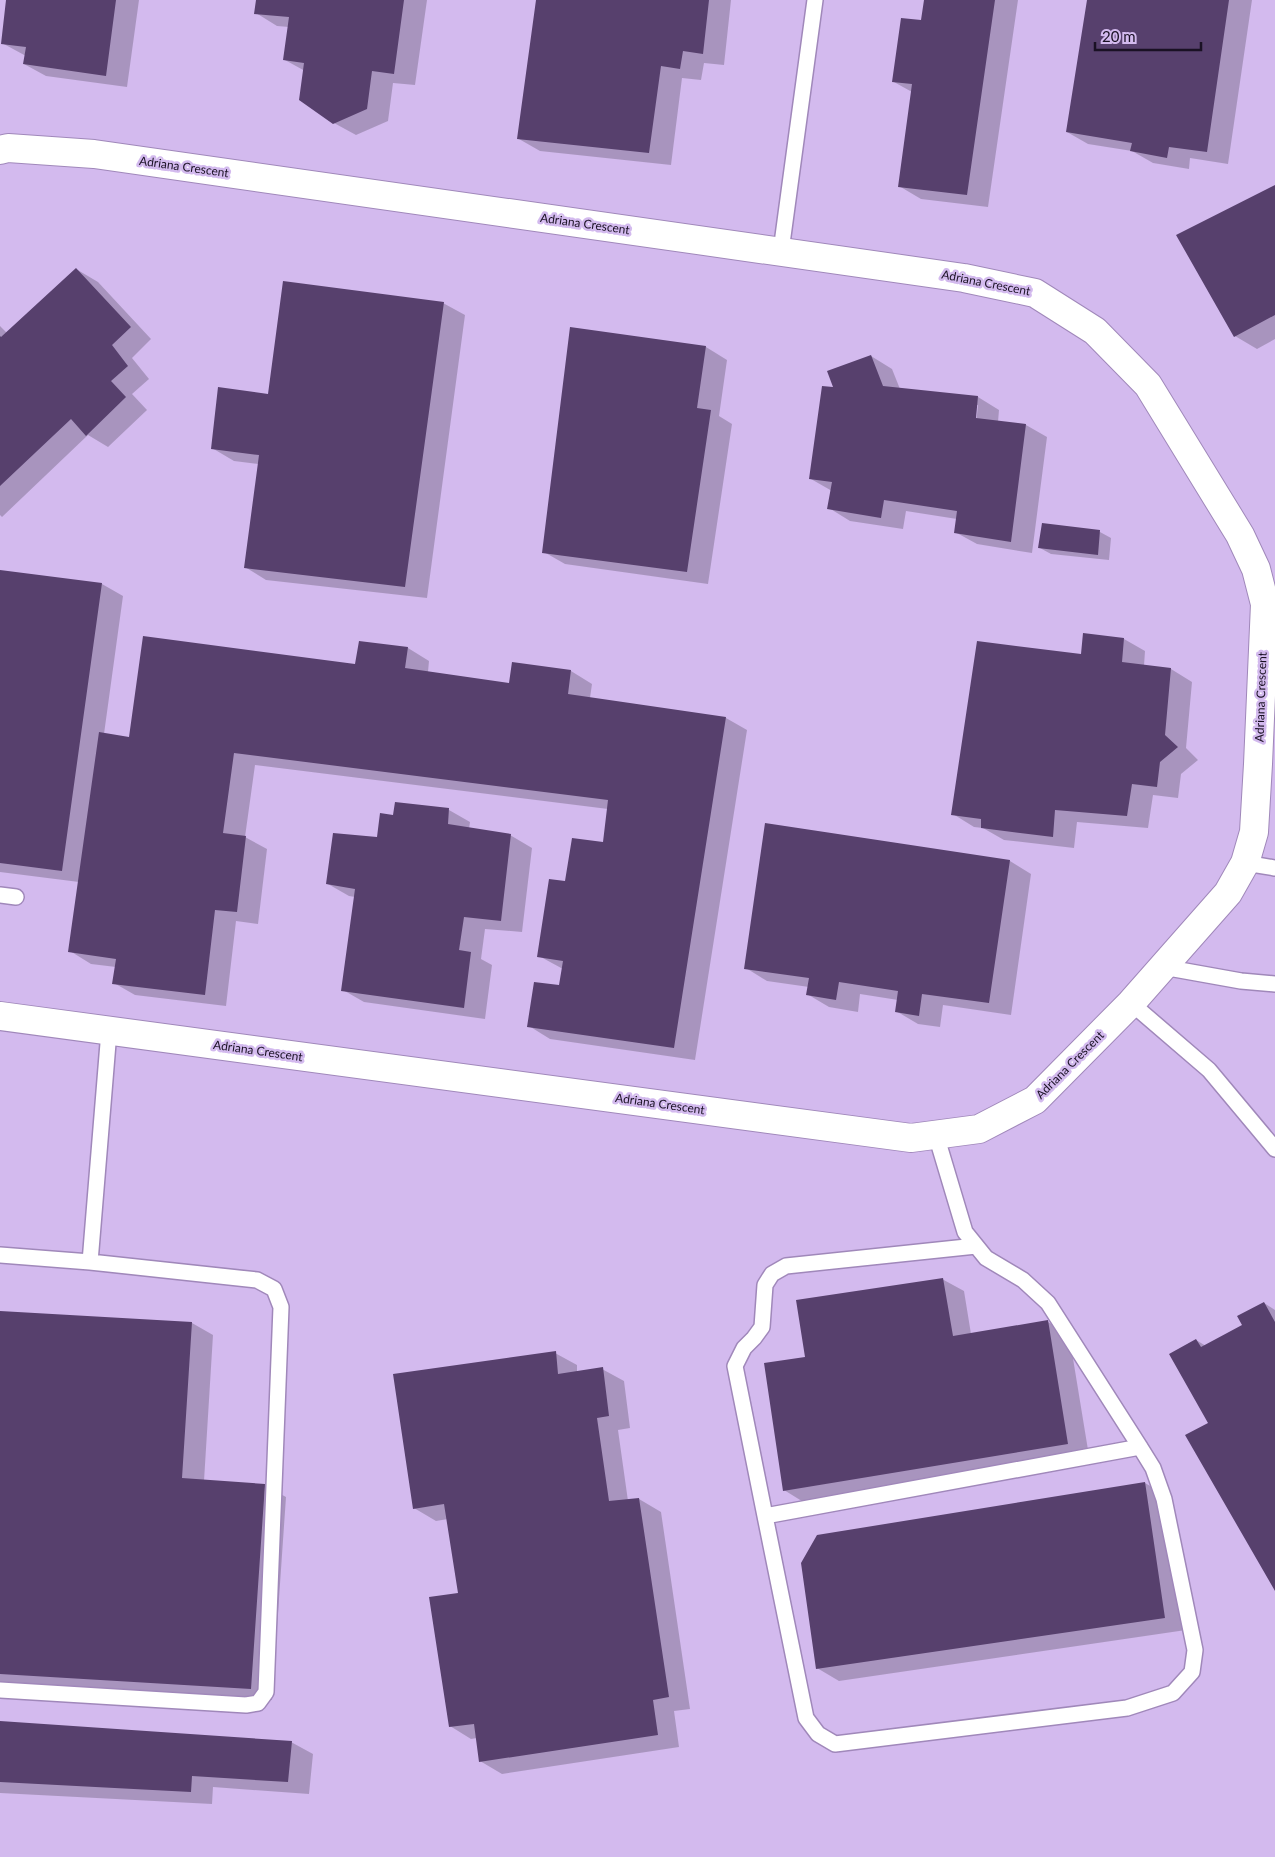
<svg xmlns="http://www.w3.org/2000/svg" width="1275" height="1857" viewBox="0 0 1275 1857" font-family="Lato,sans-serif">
<rect width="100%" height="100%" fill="#d3baee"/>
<path fill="#0003" fill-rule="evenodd" d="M8 0H139L127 87 46 76 24 64 26 56 2 43Z
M258 0H427L415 85 393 83 388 121 356 135 334 123 305 71 285 60 289 27 277 26 256 13Z
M537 0H731L724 65 704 63 701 80 682 78 671 165 540 151 519 139Z
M925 0H1018L988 207 921 199 899 186 912 92 894 82 922 22Z
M1089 0H1252L1228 164 1190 158 1189 169 1153 163 1132 151 1088 144 1067 132Z
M1275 186V339L1257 349 1235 336Z
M76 269 98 282 151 339 132 358 149 379 132 394 147 410 108 447 88 435 2 517 0 515V326L7 333Z
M443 303 465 315 427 598 266 580 245 567 259 464 234 461 212 448 269 395Z
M572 329 706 347 727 360 719 416 732 424 708 584 565 564 544 552Z
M871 356 892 369 900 389 978 397 999 410 998 422 1026 425 1047 437 1032 553 977 544 955 532 957 519 906 511 903 529 850 521 829 508 832 491 811 479 835 389ZM976 405H978L976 424H974Z
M1100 532 1111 538 1109 560 1051 554 1040 548Z
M0 572 102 584 123 596 104 734 130 739 356 666 360 642 408 648 429 661 428 672 510 684 513 664 571 671 592 684 590 698 726 718 747 730 695 1060 550 1039 529 1026 560 987 563 969 539 956 566 882 604 843 608 809 255 765 245 837 267 849 258 924 236 921 226 1006 135 995 114 983 116 967 91 964 70 951 79 882 0 872Z
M1084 634 1124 639 1145 651 1144 666 1171 669 1192 682 1186 748 1198 760 1181 774 1178 798 1153 795 1148 828 1077 822 1074 848 1004 840 983 828 974 827 953 814 1082 655Z
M449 810 470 822 469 829 510 835 532 848 522 932 485 929 481 959 492 965 485 1019 364 1002 343 990 355 897 349 896 328 884 378 838 394 817Z
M1010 861 1031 874 1011 1015 943 1005 940 1027 918 1024 896 1011 898 1000 860 994 858 1012 829 1007 807 994 809 987 767 981 746 968Z
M942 1279 964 1291 971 1334 1048 1322 1069 1334 1089 1456 805 1503 784 1490 806 1358Z
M1264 1303 1275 1310V1588L1210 1423 1196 1340 1206 1346 1244 1325Z
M0 1312 192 1323 213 1335 204 1481 264 1485 286 1497 272 1700 0 1684Z
M555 1353 577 1365V1372L602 1369 624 1381 630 1428 618 1430 628 1501 639 1499 661 1512 690 1709 674 1711 679 1747 502 1774 480 1761 477 1738 471 1739 450 1726 459 1594 448 1519 436 1521 414 1508Z
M1145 1483 1166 1495 1186 1630 839 1681 817 1668Z
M0 1722 291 1742 313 1754 309 1794 213 1787 212 1804 0 1793Z"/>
<path fill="#57406d" d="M6 0H116L106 76 23 64 26 47 1 44Z
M256 0H404L394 74 372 71 367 109 333 124 299 100 304 63 283 60 289 17 254 14Z
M536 0H709L703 54 683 51 680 69 661 66 649 153 517 139Z
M924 0H995L967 195 898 187 912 84 892 82 901 18 921 20Z
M1087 0H1229L1207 152 1169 147 1167 158 1130 151 1132 143 1066 132Z
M1275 185V315L1234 337 1176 235Z
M76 268 131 327 112 345 128 366 111 381 126 397 86 436 71 419 0 486V336L1 337Z
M283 281 444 302 405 587 244 568 259 455 211 449 218 387 268 394Z
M570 327 706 346 697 408 711 410 687 572 542 553Z
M871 355 883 386 978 396 976 418 1026 424 1011 542 954 533 957 511 884 500 881 518 827 509 832 482 809 479 822 386 833 387 827 371Z
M1042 523 1100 530 1098 555 1038 548Z
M0 570 102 583 62 871 0 863Z
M1083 633 1124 638 1122 662 1171 668 1165 735 1178 747 1160 762 1157 787 1132 784 1127 816 1055 810 1053 837 981 828V819L951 815 977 641 1081 654Z
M143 636 355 664 359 641 408 647 405 668 509 683 512 662 571 670 568 694 726 717 674 1048 527 1027 534 982 559 985 563 961 537 957 549 879 565 881 572 838 603 842 608 800 234 753 223 833 246 836 237 912 215 910 205 995 112 984 116 959 68 952 99 732 129 737Z
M395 802 449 808 448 824 511 834 501 921 464 917 459 950 471 952 464 1008 341 991 355 889 326 884 333 833 377 837 380 813 393 815Z
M765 823 1010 860 989 1003 922 994 919 1016 895 1012 898 991 839 982 836 1000 806 995 809 978 744 969Z
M943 1278 953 1336 1048 1320 1068 1444 783 1491 764 1363 805 1357 796 1300Z
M1264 1302 1275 1322V1591L1185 1435 1208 1423 1169 1354 1196 1339 1201 1347 1242 1325 1237 1316Z
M0 1311 192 1322 182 1478 265 1484 251 1689 0 1674Z
M556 1351 558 1374 603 1367 609 1416 597 1418 609 1501 639 1498 669 1697 653 1700 658 1735 479 1762 474 1724 449 1727 429 1597 458 1593 444 1504 413 1509 393 1374Z
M1145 1482 1165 1618 816 1669 801 1563 817 1535Z
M0 1721 292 1741 288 1782 192 1776 191 1792 0 1782Z"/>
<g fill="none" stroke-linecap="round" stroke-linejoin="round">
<defs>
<path id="lane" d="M781 251 815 0
M1245 863 1275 868
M0 895 16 897
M1163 967 1241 981 1275 984
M1131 1003 1209 1070 1275 1149
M936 1135 965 1232 986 1258 1023 1280 1048 1303 1140 1447 1153 1468 1164 1499 1195 1650 1192 1672 1173 1693 1127 1708 835 1744 818 1734 806 1718 765 1516 1140 1447
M0 1255 90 1262 257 1280 274 1289 281 1307 266 1692 258 1703 246 1705 0 1690
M90 1262 109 1031
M765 1516 735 1366 744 1348 754 1338 762 1327 765 1285 772 1274 786 1266 976 1246"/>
<path id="street" d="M0 150 8 148 94 154 964 278 1035 293 1095 331 1148 385 1240 535 1256 569 1265 604 1258 764 1254 832 1245 863 1228 893 1131 1003 1035 1100 979 1129 911 1138 0 1016"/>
</defs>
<use href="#lane" stroke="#a088ba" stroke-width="18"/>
<use href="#street" stroke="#a088ba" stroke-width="30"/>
<use href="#lane" stroke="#fff" stroke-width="15"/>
<use href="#street" stroke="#fff" stroke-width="28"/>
</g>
<g text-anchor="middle" stroke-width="5" stroke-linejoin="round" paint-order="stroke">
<g font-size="12" fill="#1a1124" stroke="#d3baee">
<text transform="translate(184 167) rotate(8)" y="4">Adriana Crescent</text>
<text transform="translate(585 224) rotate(8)" y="4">Adriana Crescent</text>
<text transform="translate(986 283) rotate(11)" y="4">Adriana Crescent</text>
<text transform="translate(1261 697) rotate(-88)" y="4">Adriana Crescent</text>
<text transform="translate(258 1051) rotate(8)" y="4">Adriana Crescent</text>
<text transform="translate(1070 1065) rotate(-45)" y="4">Adriana Crescent</text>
<text transform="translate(660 1104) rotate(8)" y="4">Adriana Crescent</text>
</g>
</g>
<path d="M1095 42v8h106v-8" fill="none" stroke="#1a1124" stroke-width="2.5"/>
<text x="1102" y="42" font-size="15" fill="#1a1124" stroke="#d3baee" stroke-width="4" paint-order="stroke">20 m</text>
</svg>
